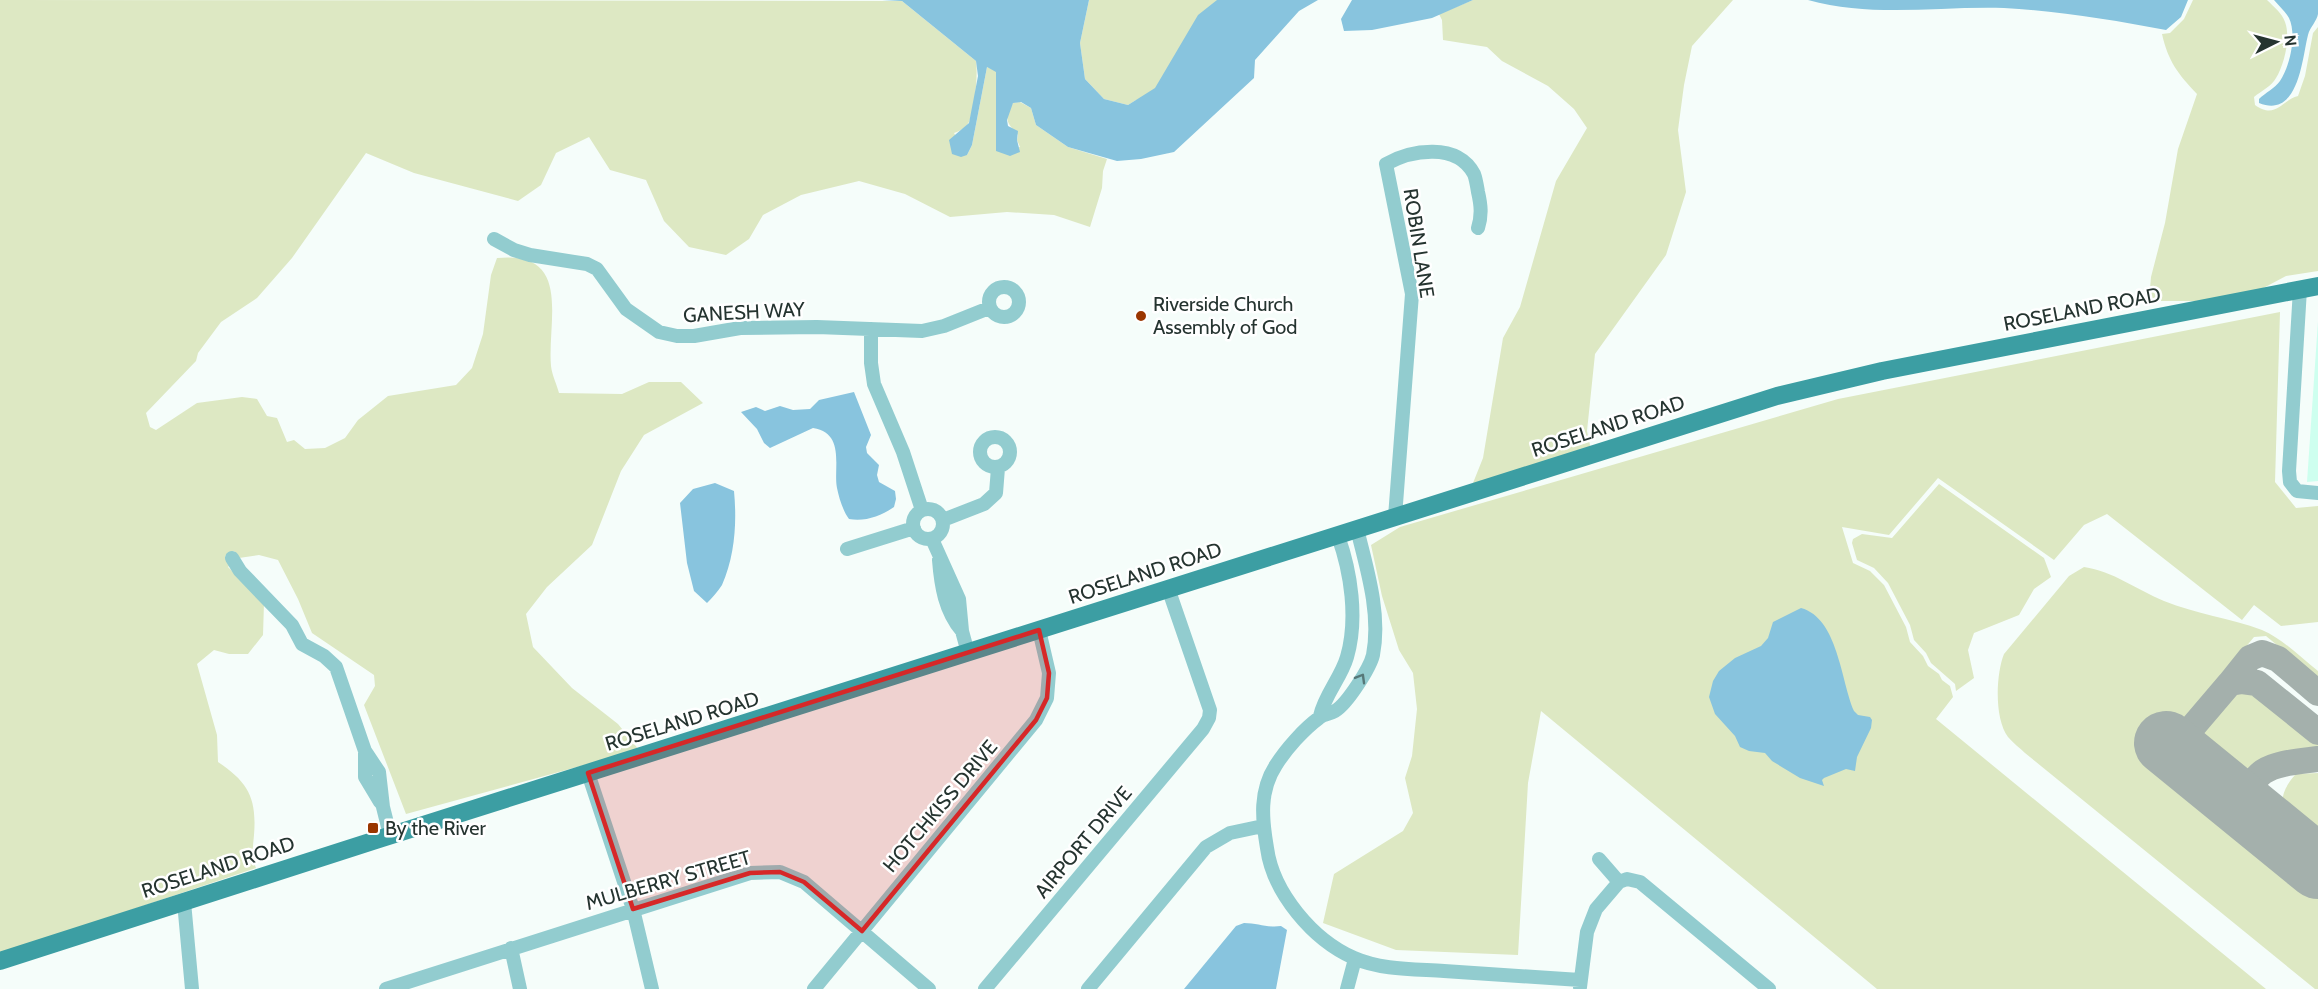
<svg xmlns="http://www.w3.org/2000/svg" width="2318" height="989" viewBox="0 0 2318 989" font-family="Cabin,sans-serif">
<rect width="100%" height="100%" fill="#f5fdfa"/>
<path fill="#ceffef" d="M2318 321V481L2307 482Z"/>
<path fill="#dde8c3" d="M0 0 902 1 976 61C978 76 975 108 969 122 966 128 960 131 954 133L967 155 972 145 987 67 996 71V151L1020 147 1017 140 1018 135C1007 123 1003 119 1013 103L1020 102 1031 108 1036 125 1068 147 1107 159 1103 171 1102 188 1090 227 1054 215 1007 212 950 217 905 194 859 181 801 195 763 215 749 239 726 255 689 247 664 221 646 180 610 170 589 137 556 153 541 185 518 201 414 173 366 153 292 258 257 298 221 322 198 353 196 361 146 413 150 427 156 430 197 403 242 397 257 399 267 416 277 418 287 442 294 440 305 449 325 448 345 438 358 420 388 396 456 385 472 368 483 334 491 275 497 258C573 250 547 321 551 366 552 375 557 385 559 393L622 394 649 382H681L703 403 644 435 621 471 592 545 547 587 526 614 533 647 572 688 618 724 639 750 406 814 364 705 375 686 374 675 312 633 298 599 278 560 259 555 239 558 234 551 225 556 230 565 228 567 264 603 263 635 248 654H229L214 650 197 664 217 735 218 762C248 782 257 798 254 835 253 847 251 856 256 868L0 954Z
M1089 0H1221L1156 96 1136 100 1128 105 1104 99 1085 79 1080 43Z
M1473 0H1733L1692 46 1684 85 1678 130 1686 192 1666 255 1595 354 1587 431 1591 450 1471 488 1483 458 1503 338 1520 307 1556 181 1587 128 1574 109 1548 86 1502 61 1487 47 1443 40 1442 20 1439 14Z
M2193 0H2267C2274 7 2282 13 2285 22 2291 38 2284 65 2276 78 2272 86 2261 91 2254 97L2255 105C2276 120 2282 100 2298 96L2305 76 2313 33 2318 27V271L2286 276 2254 293 2211 301H2149L2151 277 2165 223 2178 149 2197 94C2178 74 2168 61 2162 34L2170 33 2184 19Z
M2280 312 2275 482 2296 508 2318 506V622L2281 626 2254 605 2242 620 2107 514 2084 525 2054 560 1938 478 1889 535 1842 527 1853 563 1870 571 1884 585 1906 627 1910 642 1923 656 1928 666 1939 674 1942 680 1950 686 1953 697 1936 719 2266 989H1877L1541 711 1528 783 1518 955 1396 950 1323 923 1334 874 1403 831 1413 813 1405 778 1412 756 1417 709 1413 673 1399 650 1382 596 1371 545 1400 527 1838 399Z
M1939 484 2044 558 2051 577 2034 589 2019 615 1974 633 1968 650 1974 678 1956 691 1955 684 1931 663 1926 653 1914 640 1910 625 1888 583 1874 568 1857 560 1852 543 1853 539 1862 534 1892 538Z
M2084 567C2113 571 2137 590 2164 601 2196 614 2230 618 2262 630 2283 639 2300 657 2318 671V679L2266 636 2254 637 2177 730 2173 727 2153 752 2318 886V989H2315L2025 753C2020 748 2013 743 2008 737 1994 718 1996 674 2004 654L2069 576Z
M2251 692 2265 701 2318 744V750C2288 752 2255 751 2243 784L2199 747 2200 732 2231 697 2240 693Z
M2318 773V845C2292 824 2266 806 2296 774Z"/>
<path fill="#88c4de" d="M882 0H1089L1080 43 1085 79 1104 99 1128 105 1155 88 1198 15 1217 0H1318L1299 11 1255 60 1254 78 1174 152 1141 159 1117 161 1068 147 1036 125 1031 108 1021 102 1013 103 1007 120 1008 126 1018 131 1017 140 1020 152 1010 156 996 151V72L987 67 972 145 967 155 961 157 952 154 949 140 969 123 978 76 976 61 902 1Z
M1352 0H1473L1432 18 1372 30 1344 31 1341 19Z
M1808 0H2188L2181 17 2166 30C2113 20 2059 11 2004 8 1938 6 1873 18 1808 0Z
M2274 0H2318C2318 4 2318 10 2318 14 2317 21 2310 27 2308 35 2302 58 2299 119 2259 103V99C2265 93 2275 88 2280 81 2290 66 2297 35 2289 18 2285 11 2279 6 2274 0Z
M854 392 871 435 866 447 867 453 879 465 877 475 879 482 895 491 896 499 894 507C881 516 865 522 849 519 843 511 839 498 837 488 833 469 846 433 813 428L770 448 764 443 757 429 741 412 756 407 765 411 780 406 793 410 810 409 819 400Z
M715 483 734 491C737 522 735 556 722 585 718 591 712 598 707 603L694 591 687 563 680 503 693 489Z
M1801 608C1838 618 1841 681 1854 711L1858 715 1870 717 1872 720 1871 728 1857 757 1855 771 1846 769 1824 778 1822 780 1824 786 1800 778 1772 761 1765 753 1749 751 1740 747 1735 736 1715 714 1709 697 1713 681 1719 671 1735 658 1761 646 1768 638 1773 622Z
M1244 923C1258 923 1267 928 1281 926L1287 930 1276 989H1184L1236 926Z"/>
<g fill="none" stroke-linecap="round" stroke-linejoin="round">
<path stroke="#a4b0ac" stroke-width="26" d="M2230 683 2250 658 2262 653 2278 659 2318 693
M2186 760 2181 749 2184 737 2230 683 2242 681 2257 683 2318 732
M2255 816C2239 764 2280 764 2318 759"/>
<path stroke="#a4b0ac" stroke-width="64" d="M2166 743 2318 867"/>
<path stroke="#92cccf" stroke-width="14" d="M494 239 514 250 530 255 587 264 597 269 626 309 659 332 677 336H694L740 328 817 327 922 331 944 326 989 308
M989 302a15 15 0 1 1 30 0a15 15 0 1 1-30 0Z
M2300 289 2289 471 2290 482 2297 491 2318 493
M871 329V363L874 384 903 452 922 510
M980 452a15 15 0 1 1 30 0a15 15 0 1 1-30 0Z
M913 524a15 15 0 1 1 30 0a15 15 0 1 1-30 0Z
M1395 517 1412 294 1386 164C1411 150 1457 142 1474 174 1476 179 1477 186 1478 192 1481 205 1482 215 1478 228
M943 520 984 504 996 493 998 468
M1357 529C1367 569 1381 614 1373 655 1370 668 1347 704 1335 711 1330 714 1323 714 1319 718 1304 729 1286 749 1276 765 1259 791 1262 819 1267 848 1273 893 1313 940 1354 958 1381 970 1415 969 1444 971 1490 974 1535 977 1580 980
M932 539 959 599 962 631 968 653
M847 549 914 528
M232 558 240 571 292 625 302 644 324 656 336 667 365 751 379 772 383 807 390 835
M939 560C941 586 945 611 962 631
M1320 716C1325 694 1341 678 1347 657 1358 619 1351 572 1338 536
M365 751V777L380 802
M588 773 633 909 652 989
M1599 859 1619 882
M184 902 192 989
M511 948 520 989
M1580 987 1587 932 1596 909 1619 882 1627 879 1640 882 1769 989
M386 989 750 873 780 872 804 882 929 989
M814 989 1036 720 1047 698 1049 673 1039 630
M985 989 1203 729 1209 718 1210 710 1168 588
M1088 989 1206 847 1230 833 1263 826
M1347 989 1355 959"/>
<path stroke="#3c9ea3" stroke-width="18" d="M0 961 376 840 1777 396 1882 371 2318 286"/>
</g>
<defs><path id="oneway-chevron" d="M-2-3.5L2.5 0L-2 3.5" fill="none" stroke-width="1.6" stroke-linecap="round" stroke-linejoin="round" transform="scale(1.5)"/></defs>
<use stroke="#567878" href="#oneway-chevron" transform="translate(1361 678) rotate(-60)"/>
<path fill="#d62828" fill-opacity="0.2" stroke="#d62828" stroke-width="4.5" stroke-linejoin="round" d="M1039 630 1049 673 1047 698 1036 720 862 931 804 882 780 872 750 873 633 909 588 773Z"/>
<g fill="#9a3600" stroke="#fff" stroke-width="2">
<circle cx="1141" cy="316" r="6"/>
<rect x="367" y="822" width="12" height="12" rx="3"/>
</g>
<g text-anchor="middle" stroke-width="5" stroke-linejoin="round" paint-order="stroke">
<g font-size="20" fill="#253430" stroke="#fff">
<text transform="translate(1419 243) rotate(81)" y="7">ROBIN LANE</text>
<text transform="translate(2082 309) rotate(-11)" y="7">ROSELAND ROAD</text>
<text transform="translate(744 312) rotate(-3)" y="7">GANESH WAY</text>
<text transform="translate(1608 426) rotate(-18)" y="7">ROSELAND ROAD</text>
<text transform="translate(1145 573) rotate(-18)" y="7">ROSELAND ROAD</text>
<text transform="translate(682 721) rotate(-17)" y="7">ROSELAND ROAD</text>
<text transform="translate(940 806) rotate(-50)" y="7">HOTCHKISS DRIVE</text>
<text transform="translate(1083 842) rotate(-50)" y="7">AIRPORT DRIVE</text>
<text transform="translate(218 867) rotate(-18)" y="7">ROSELAND ROAD</text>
<text transform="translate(668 880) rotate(-16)" y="7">MULBERRY STREET</text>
</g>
<g font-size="20" fill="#253430" stroke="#fff" text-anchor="start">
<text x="1153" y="311">Riverside Church<tspan x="1153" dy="23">Assembly of God</tspan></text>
<text x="385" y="835">By the River</text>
</g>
</g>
<g transform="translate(2276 42) rotate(84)" stroke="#ffffff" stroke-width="4.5" paint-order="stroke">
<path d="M0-4.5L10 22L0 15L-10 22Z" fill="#253430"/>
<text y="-9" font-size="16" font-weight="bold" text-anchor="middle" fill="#253430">N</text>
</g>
</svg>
